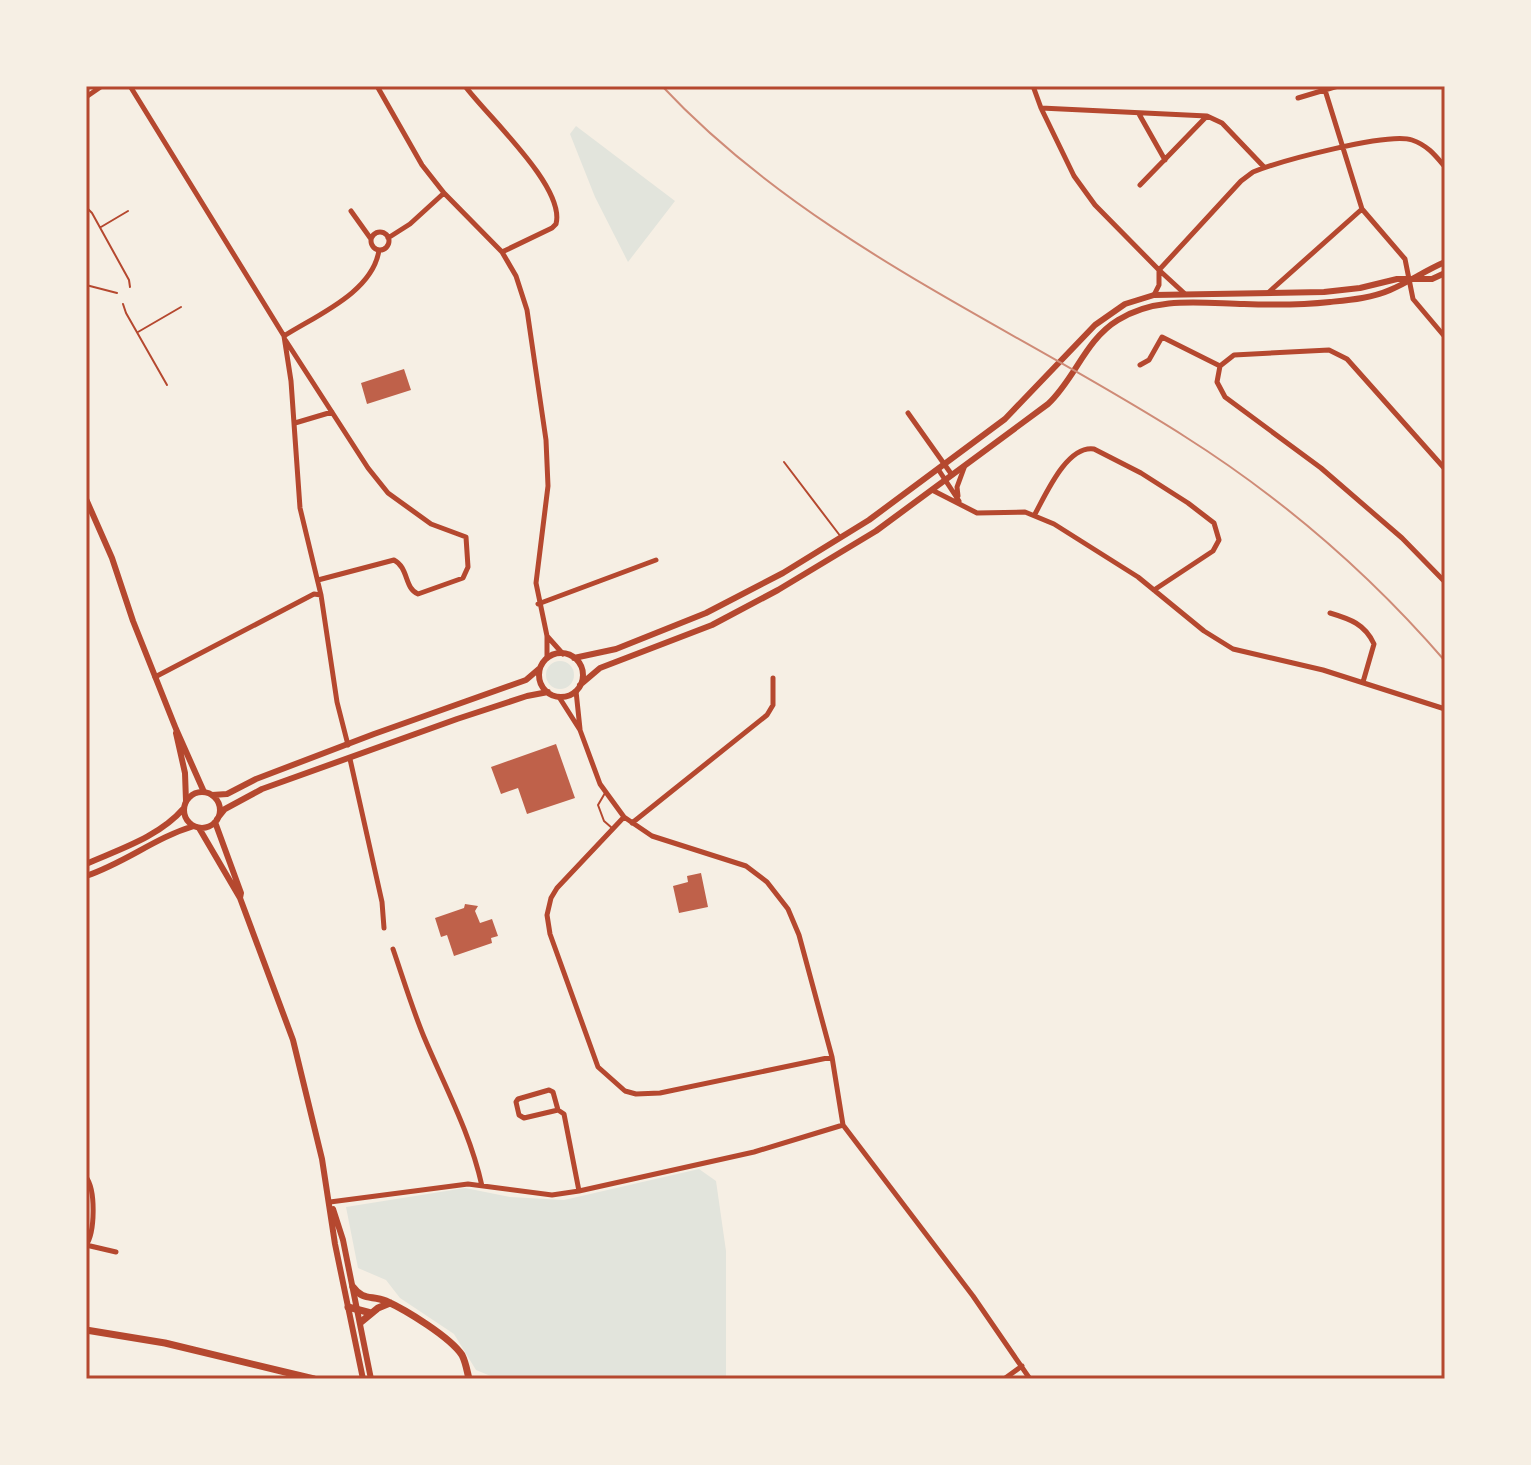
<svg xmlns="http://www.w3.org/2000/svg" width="1531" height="1465" viewBox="0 0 1531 1465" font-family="Lora,serif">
<rect width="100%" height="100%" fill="#f6efe4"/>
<path fill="#e2e4dc" d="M576 126 675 201 628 262 595 197 570 134Z
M546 675a14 14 0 1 1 28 0a14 14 0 1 1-28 0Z
M699 1169 716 1181 726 1251V1379H498L476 1370 454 1334 400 1298 386 1280 358 1268 346 1207 465 1188 510 1197 564 1200Z"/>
<path fill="#bf614a" d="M404 369 411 390 367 404 361 383Z
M556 744 575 798 527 814 518 788 501 794 491 767Z
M701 873 708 907 679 913 673 886 688 882 687 876Z
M465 904 478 906 475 911 480 923 492 919 498 936 491 938 492 943 454 956 447 935 441 937 435 918 464 908Z"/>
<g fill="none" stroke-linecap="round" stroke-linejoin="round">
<path stroke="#b5482f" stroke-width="2" d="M86 207 92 213 129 280 130 287
M101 227 128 211
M86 285 117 293
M123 304 126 313 167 385
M138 332 181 307
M784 462 841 537
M605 793 598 805 604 821 612 828"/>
<path stroke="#b5482f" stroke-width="5" d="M130 86 284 336 291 381 300 508 321 595 337 702 348 745
M377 86 422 165 444 193 502 252 516 276 527 310 546 440 548 486 536 583 547 636V658
M465 86C486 115 566 187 556 224L552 228 502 252
M1033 86 1041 108 1074 176 1095 205 1159 270V285L1154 295
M1325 90 1362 209 1405 259 1413 299 1445 337
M86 97 102 86
M1298 98 1338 86
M1041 108 1207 116 1222 123 1264 167
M1139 114 1165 160
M1140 185 1206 117
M351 211 371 239
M371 241a9 9 0 1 1 18 0a9 9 0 1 1-18 0Z
M388 238 410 224 444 193
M1269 292 1362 209
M1184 293 1159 270 1241 181 1253 172C1280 161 1388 132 1412 140 1427 145 1435 155 1445 167
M284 336C317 315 373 292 379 250
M286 341 368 468 388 493 431 524 466 537 468 567 463 578 418 594C404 588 409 568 394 560L318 580
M1140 365 1149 360 1162 337 1220 366
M1220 366 1217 382 1225 397 1321 468 1402 538 1445 582
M1220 366 1234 355 1329 350 1347 359 1445 469
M908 413 952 475
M295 423 332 412
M938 469 959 501
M932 490 977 513 1025 512 1054 524 1138 577 1204 631 1233 649 1323 670 1445 709
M958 496 957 487 964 468
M1035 514C1046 494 1067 445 1094 449L1141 473 1188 503 1214 523 1219 540 1213 551 1154 590
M538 604 656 560
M1330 613C1350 619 1365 624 1374 644L1363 682
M547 636 563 654
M155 677 314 594 321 595
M576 691 580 729
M559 697 580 730 600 784 624 817 652 836 746 866 767 882 788 909 799 935 832 1057 843 1125 973 1296 1030 1379
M350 759 382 902 384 928
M624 817 557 888 551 898 547 915 550 934 598 1067 625 1091 636 1094 660 1093 832 1057
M632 823 767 715 773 705V678
M393 949C403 978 412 1008 424 1037 445 1087 470 1132 482 1186
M558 1110 524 1118 519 1115 516 1102 518 1099 549 1090 553 1092 558 1110 564 1114 579 1191
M86 1177C96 1190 95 1233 86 1245
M330 1202 468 1184 552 1195 579 1191 754 1152 843 1125
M86 1245 116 1252
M1004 1379 1022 1366"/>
<path stroke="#b5482f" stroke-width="6" d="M86 499 112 558 133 621 176 729 204 792
M176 733 185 773 186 801"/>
<path stroke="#b5482f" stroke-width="6" d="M539 675a22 22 0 1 1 44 0a22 22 0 1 1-44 0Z
M574 658 616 649 706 613 783 573 869 520 1005 419 1095 325 1125 304 1154 295 1324 292 1360 288 1397 279H1432L1445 273
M580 685 600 668 712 625 778 590 876 531 1048 404C1075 379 1085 340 1118 320 1156 296 1201 303 1244 304 1272 305 1302 305 1330 302 1349 300 1372 298 1390 290 1409 282 1426 270 1445 262
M184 810a18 18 0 1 1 36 0a18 18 0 1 1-36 0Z
M212 795 227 794 256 779 374 734 526 680 540 668
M217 819 225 809 262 789 457 719 527 696 548 692
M215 822 241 893 240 898 293 1040 322 1159 335 1244 363 1379
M199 828 240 898
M86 864C120 849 159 837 184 808
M86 876C127 862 154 838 194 826
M333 1209 343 1240 371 1379"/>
<path stroke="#b5482f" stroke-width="7" d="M353 1287C363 1301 372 1295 386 1301 406 1310 450 1337 462 1355 466 1363 467 1371 469 1379
M348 1307 371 1313
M361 1322 378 1308 390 1303
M86 1330 165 1343 314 1379"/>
<path stroke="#cf8b77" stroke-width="2" d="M662 86C807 241 1008 324 1184 436 1282 498 1369 573 1445 661"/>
</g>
<rect width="1531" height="1465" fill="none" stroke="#f6efe4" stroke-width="176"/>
<rect x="88" y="88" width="1355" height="1289" fill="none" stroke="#b5482f" stroke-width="3"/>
</svg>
